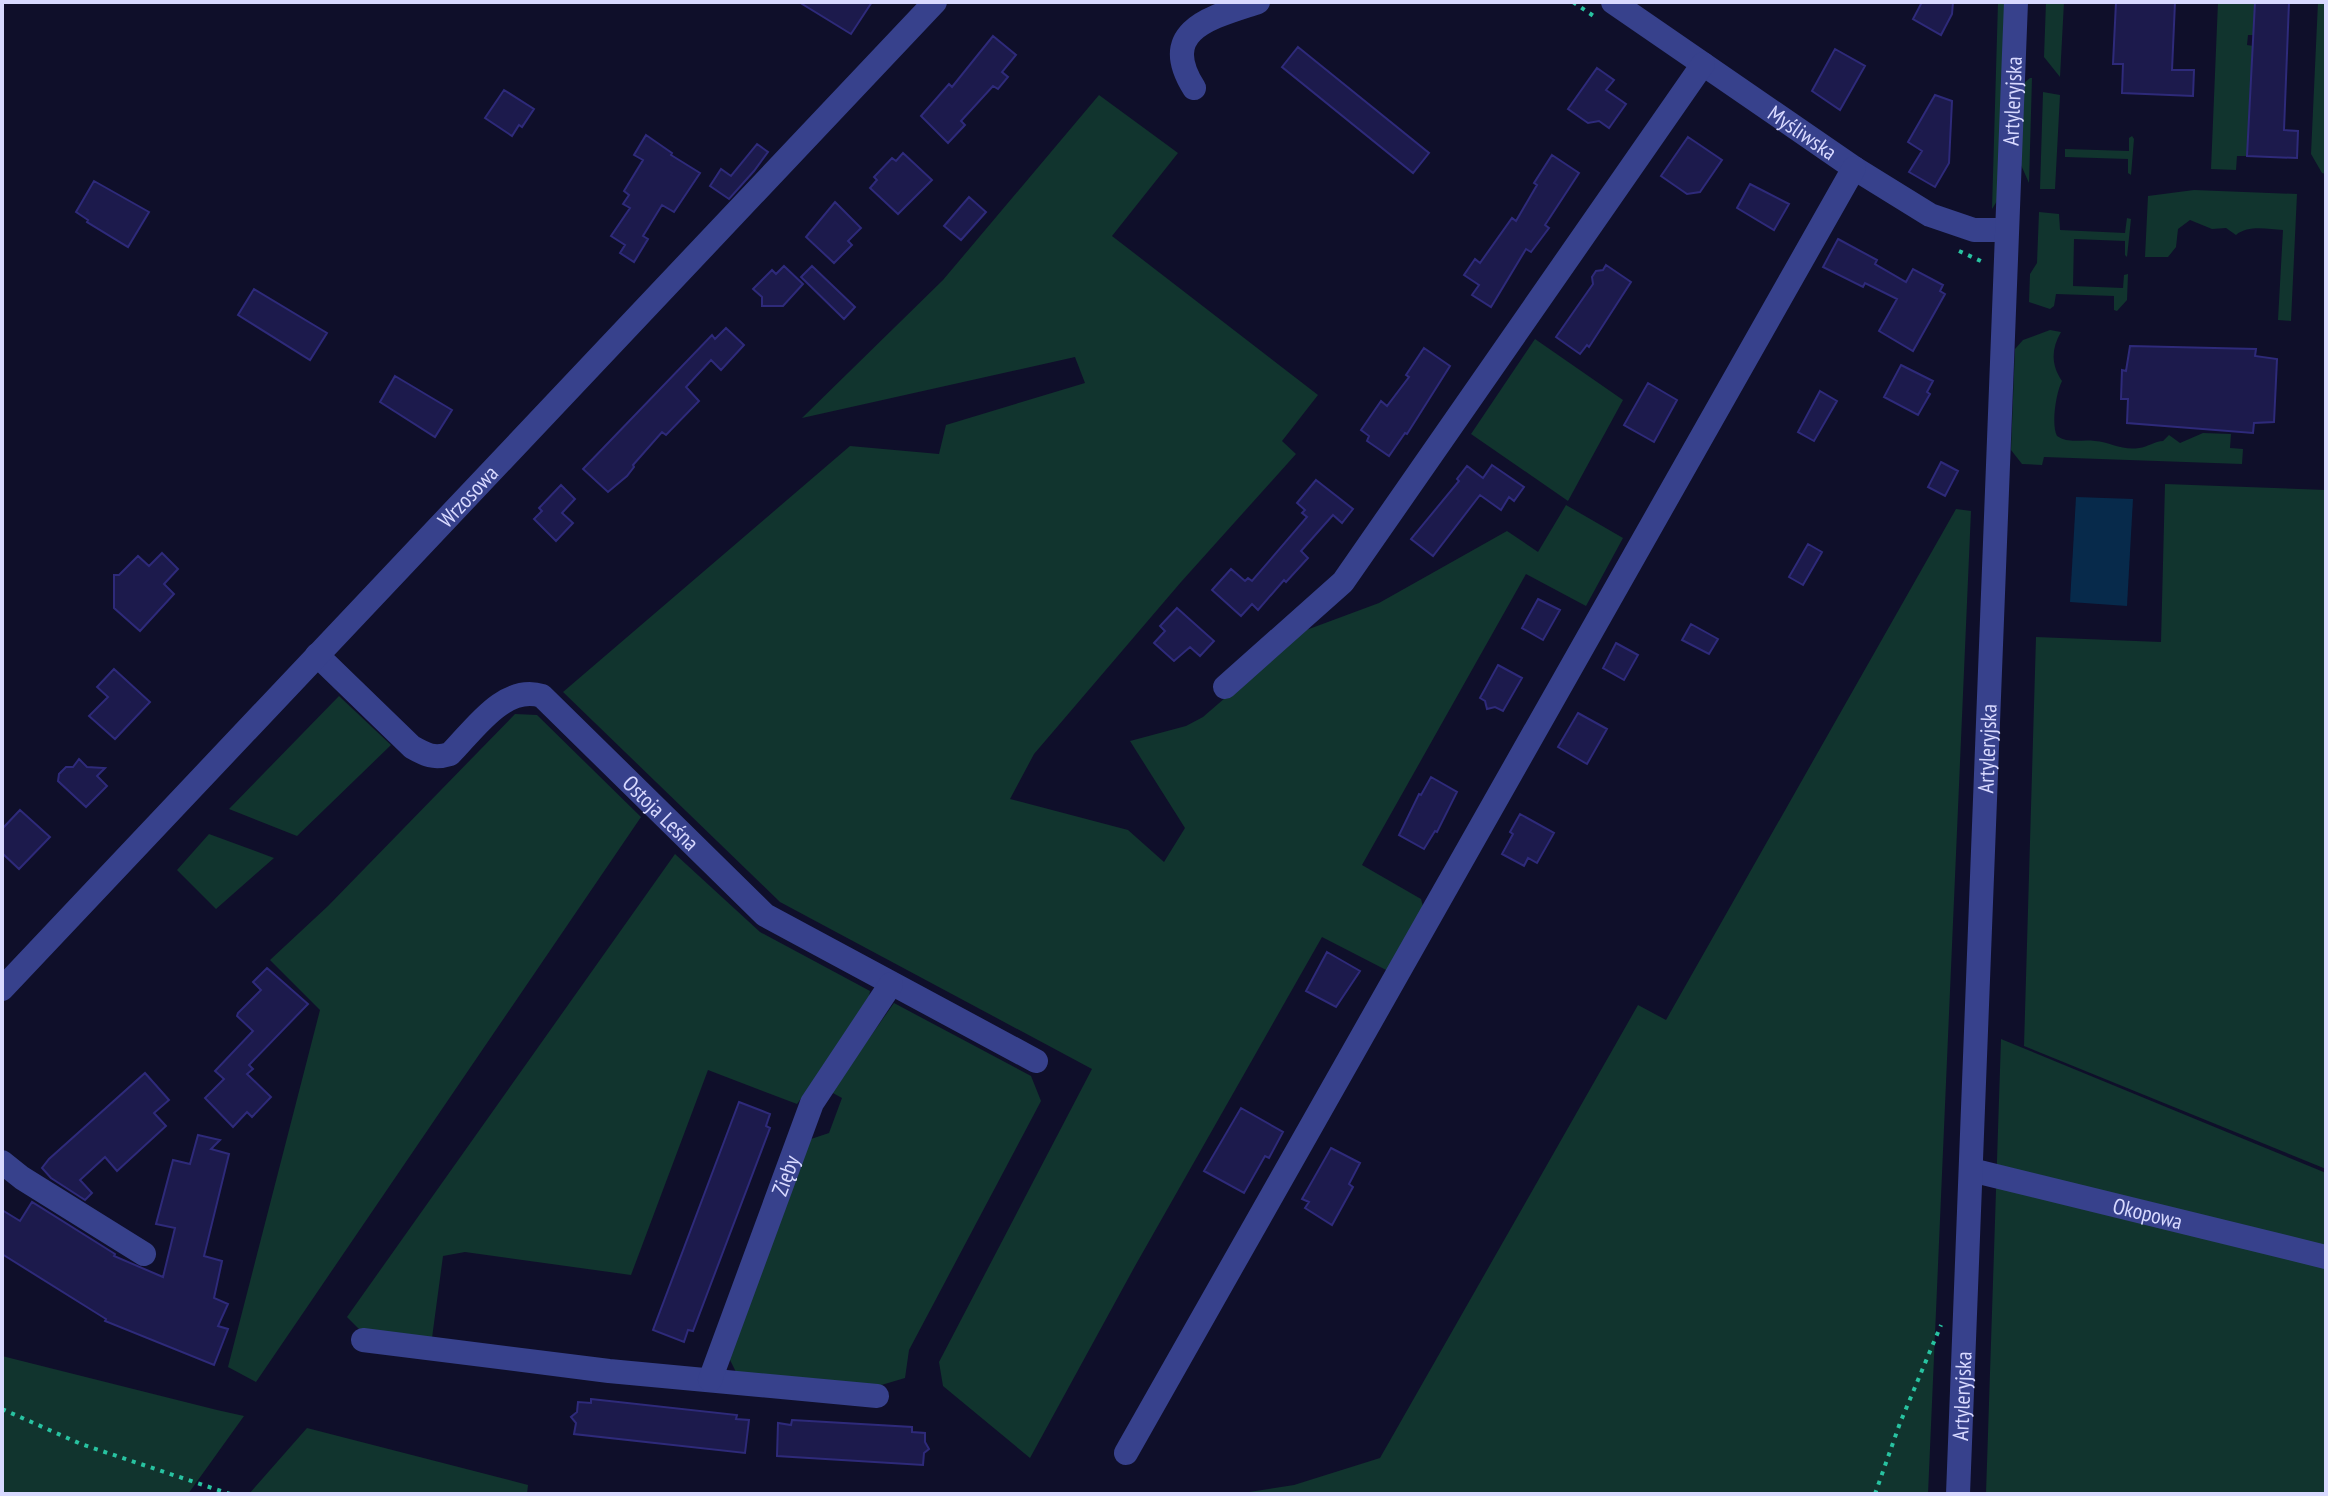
<svg xmlns="http://www.w3.org/2000/svg" width="2328" height="1496" viewBox="0 0 2328 1496" font-family="'PT Sans Narrow',sans-serif">
<rect width="100%" height="100%" fill="#0f0f2a"/>
<path fill="#11342e" d="M1998 2H2004L2005 5 1997 201 1992 209Z
M2046 2H2064L2060 77 2044 57Z
M2218 2H2255L2253 35H2248L2247 45 2253 46 2247 156H2237L2236 170 2211 169Z
M2318 2H2326V174L2322 173 2311 154Z
M2030 78H2032L2029 183 2021 165 2024 83Z
M2043 92 2060 95 2055 189H2040Z
M1099 95 1178 153 1112 236 1318 395 1282 441 1296 454 1181 582 1034 754 1010 799 1128 830 1164 862 1185 828 1130 741 1186 726 1203 717 1301 632 1379 603 1507 531 1538 552 1566 505 1623 538 1586 606 1526 574 1362 865 1421 899 1424 910 1390 972 1322 937 1135 1266 1030 1458 943 1386 939 1362 1092 1069 780 902 563 692 850 446 939 454 946 425 1085 383 1075 357 802 418 943 280Z
M2132 136 2134 139 2131 175 2128 173V159L2065 157V149L2129 151V138Z
M2194 190 2297 194 2291 321 2278 320 2283 230C2267 229 2248 225 2236 235L2226 228 2212 229 2190 220 2178 229 2176 247 2168 257H2145L2148 196Z
M2039 212 2059 214 2060 230 2125 233 2127 218 2131 219 2127 257 2125 255V241L2074 239 2073 286 2123 288 2124 275 2128 274 2127 300 2117 311 2114 310V296L2056 294 2054 306 2050 309 2029 302 2030 274 2037 263Z
M2050 330 2061 332C2051 349 2051 365 2062 381 2056 393 2051 424 2057 436 2069 444 2081 439 2095 441 2110 442 2123 451 2139 448 2148 447 2155 441 2163 441L2169 435 2180 443 2203 433 2231 434 2230 448 2243 449 2242 464 2044 457 2042 465 2022 464 2011 450 2015 349 2023 340Z
M1535 339 1623 400 1568 501 1471 434Z
M2165 484 2326 490V1169L2024 1046 2036 637 2161 642Z
M1956 509 1971 511 1928 1494H1236L1294 1485 1380 1458 1638 1005 1666 1020Z
M339 696 391 745 297 836 229 809Z
M515 714 537 715 641 817 256 1382 228 1367 320 1010 270 960 328 906Z
M209 834 274 858 216 909 177 870Z
M675 854 760 932 870 991 867 1008 797 1104 708 1070 631 1275 465 1252 443 1256 432 1338 359 1329 347 1317Z
M894 1003 1031 1076 1041 1101 909 1350 905 1378 878 1386 738 1376 728 1356 808 1140 829 1133 842 1098 831 1092Z
M2001 1039 2326 1173V1494H1986Z
M2 1356 217 1410 244 1416 188 1494H2Z
M307 1428 528 1485 527 1494H249Z"/>
<path fill="#072a4b" d="M2076 497 2133 499 2127 606 2070 602Z"/>
<path fill="#1c1a4c" stroke="#2e2a7a" stroke-width="2" d="M799 2H872L851 34Z
M1922 2H1953L1952 14 1941 35 1913 19Z
M2116 2H2175L2172 70H2194L2193 96 2122 93 2123 64H2113Z
M2255 2H2289L2284 130 2298 131 2297 158 2247 156Z
M993 36 1016 55 1002 72 1008 77 998 89 993 86 961 121 965 125 948 143 921 116 949 84 952 87Z
M1298 47 1429 153 1413 173 1282 67Z
M1835 49 1865 66 1840 110 1812 91Z
M1597 68 1614 80 1606 90 1626 104 1609 128 1599 121 1588 123 1568 109Z
M504 90 534 109 522 127 519 125 512 136 485 118Z
M1935 95 1952 101 1949 163 1935 187 1909 172 1922 151 1908 142Z
M646 135 672 153 671 155 700 173 674 212 662 205 643 236 648 239 634 262 620 253 625 245 611 236 630 208 623 204 629 195 624 191 643 160 634 155Z
M1688 137 1722 160 1700 192 1687 194 1661 176Z
M757 144 768 152 754 171 729 199 710 186 721 169 731 176Z
M903 153 932 180 898 214 870 188 877 180 874 177 892 158 896 161Z
M1552 155 1579 173 1545 225 1549 228 1531 252 1526 249 1491 307 1472 295 1479 285 1464 275 1475 259 1480 263 1512 218 1516 221 1537 185 1534 183Z
M94 181 149 212 128 247 87 222 88 220 76 212Z
M1750 184 1789 204 1774 230 1737 208Z
M969 197 986 212 961 240 944 226Z
M835 202 861 228 848 241 852 245 834 263 806 237Z
M1838 239 1877 260 1875 264 1906 282 1913 269 1943 285 1940 291 1945 294 1913 351 1879 331 1897 299 1865 283 1863 287 1823 267Z
M1606 265 1631 282 1589 347 1587 345 1580 354 1556 337 1593 284 1592 277 1596 271 1603 270Z
M784 266 803 284 783 306H762V297L753 289 772 270 776 274Z
M812 266 855 307 844 319 801 277Z
M254 289 327 333 310 360 238 315Z
M726 328 744 345 721 370 711 360 686 387 699 401 666 435 662 432 633 465 634 467 627 476 608 492 583 469 712 335 715 339Z
M2130 346 2256 349 2255 356 2277 359 2274 422 2254 423 2253 433 2127 423 2128 399H2121L2122 370 2126 371Z
M1424 348 1450 366 1407 434 1405 433 1389 456 1367 441 1369 436 1361 430 1381 401 1387 406 1409 377 1406 375Z
M1901 365 1933 381 1927 392 1930 394 1918 415 1884 397Z
M395 376 452 410 435 437 380 402Z
M1648 383 1677 400 1654 442 1624 425Z
M1820 391 1837 401 1814 441 1798 432Z
M1941 462 1958 471 1945 496 1928 487Z
M1492 465 1524 487 1514 501 1509 497 1501 510 1480 495 1433 556 1411 539 1459 481 1457 479 1467 466 1483 478Z
M1316 480 1353 509 1342 523 1333 515 1301 551 1308 558 1286 582 1284 580 1258 610 1252 604 1241 616 1212 590 1231 569 1245 581 1248 578 1252 581 1307 517 1302 513 1305 510 1297 503Z
M561 485 575 499 562 513 573 523 556 541 534 519 542 511 539 508Z
M1808 544 1822 552 1803 585 1789 577Z
M162 553 178 569 164 584 174 594 140 631 114 608V575H119L138 556 149 566Z
M1538 599 1560 610 1543 640 1522 628Z
M1177 608 1214 641 1200 656 1190 647 1174 661 1154 643 1165 631 1160 626Z
M1691 624 1718 639 1709 654 1682 640Z
M1616 643 1638 655 1624 680 1603 668Z
M1498 665 1522 678 1503 711 1495 707 1487 709 1485 701 1480 698Z
M114 669 150 702 115 739 89 716 108 697 97 687Z
M1578 713 1607 729 1587 764 1558 747Z
M79 759 87 767 105 768 97 776 107 786 86 807 58 781 59 774 66 767H73Z
M1431 777 1457 792 1437 832 1435 831 1424 849 1399 835 1419 794 1421 795Z
M20 810 50 837 19 869 2 853V829Z
M1520 814 1554 833 1537 863 1528 858 1524 866 1502 854 1513 834 1510 832Z
M1327 952 1360 971 1336 1007 1306 991Z
M267 968 308 1004 249 1065 253 1069 247 1074 271 1097 252 1117 247 1112 233 1127 205 1098 224 1079 215 1071 253 1031 237 1016 238 1013 261 990 253 982Z
M145 1073 169 1100 154 1113 166 1126 117 1171 105 1157 80 1180 92 1193 85 1200 51 1178 42 1168 49 1159Z
M739 1102 770 1114 766 1126 770 1128 693 1331 688 1330 684 1342 653 1330Z
M1241 1108 1283 1132 1269 1158 1265 1156 1244 1193 1204 1171Z
M198 1135 220 1140 211 1149 229 1154 204 1256 222 1261 214 1298 228 1304 218 1326 228 1329 214 1365 105 1321 106 1319 2 1254V1210L20 1221 32 1202 115 1254 114 1256 163 1277 175 1228 156 1224 173 1160 190 1164Z
M1331 1148 1360 1163 1349 1184 1353 1187 1332 1225 1305 1208 1309 1202 1302 1199Z
M591 1399 737 1415 736 1419 749 1420 745 1453 574 1434 576 1423 571 1417 577 1412 578 1402 591 1403Z
M792 1420 912 1427V1432L925 1433V1442L929 1449 924 1453 923 1465 777 1456 778 1423 791 1425Z"/>
<g fill="none" stroke-linecap="round" stroke-linejoin="round">
<path stroke="#28c3a1" stroke-width="4" stroke-dasharray="4 6" stroke-linecap="butt" d="M1573 2 1595 17
M1959 251 1983 262
M2 1409 81 1444 230 1494
M1875 1494 1900 1423 1941 1325"/>
<g stroke="#37418c" stroke-width="24">
<path id="s1" d="M1613 2 1854 168 1930 215 1974 230H2007"/>
<path d="M1194 88C1157 29 1213 17 1258 2"/>
<path id="s2" d="M317 655 412 747C426 755 434 759 450 754 474 730 504 684 542 696L765 915 1036 1061"/>
<path d="M1225 687 1343 582 1703 64"/>
<path id="s3" d="M2 989 935 2"/>
<path d="M2 1162 22 1178 144 1254"/>
<path id="s4" d="M1971 1170 2326 1257"/>
<path d="M363 1340 609 1371 877 1396"/>
<path id="s5" d="M710 1380 812 1103 891 984"/>
<path d="M1126 1453 1854 168"/>
<path id="s6" d="M1958 1494 2016 2"/>
</g>
</g>
<g text-anchor="middle" stroke-width="7" stroke-linejoin="round" paint-order="stroke">
<g font-size="22" fill="#d8d9ff" stroke="#0f0f2a">
<text dy="8" stroke="none"><textPath href="#s6" startOffset="1394">Artyleryjska</textPath></text>
<text dy="8" stroke="none"><textPath href="#s1" startOffset="230">Myśliwska</textPath></text>
<text dy="8" stroke="none"><textPath href="#s3" startOffset="678">Wrzosowa</textPath></text>
<text dy="8" stroke="none"><textPath href="#s6" startOffset="746">Artyleryjska</textPath></text>
<text dy="8" stroke="none"><textPath href="#s2" startOffset="454">Ostoja Leśna</textPath></text>
<text dy="8" stroke="none"><textPath href="#s5" startOffset="218">Zięby</textPath></text>
<text dy="8" stroke="none"><textPath href="#s4" startOffset="182">Okopowa</textPath></text>
<text dy="8" stroke="none"><textPath href="#s6" startOffset="98">Artyleryjska</textPath></text>
</g>
</g>
<rect width="2328" height="1496" fill="none" stroke="#d8d9ff" stroke-width="8"/>
</svg>
